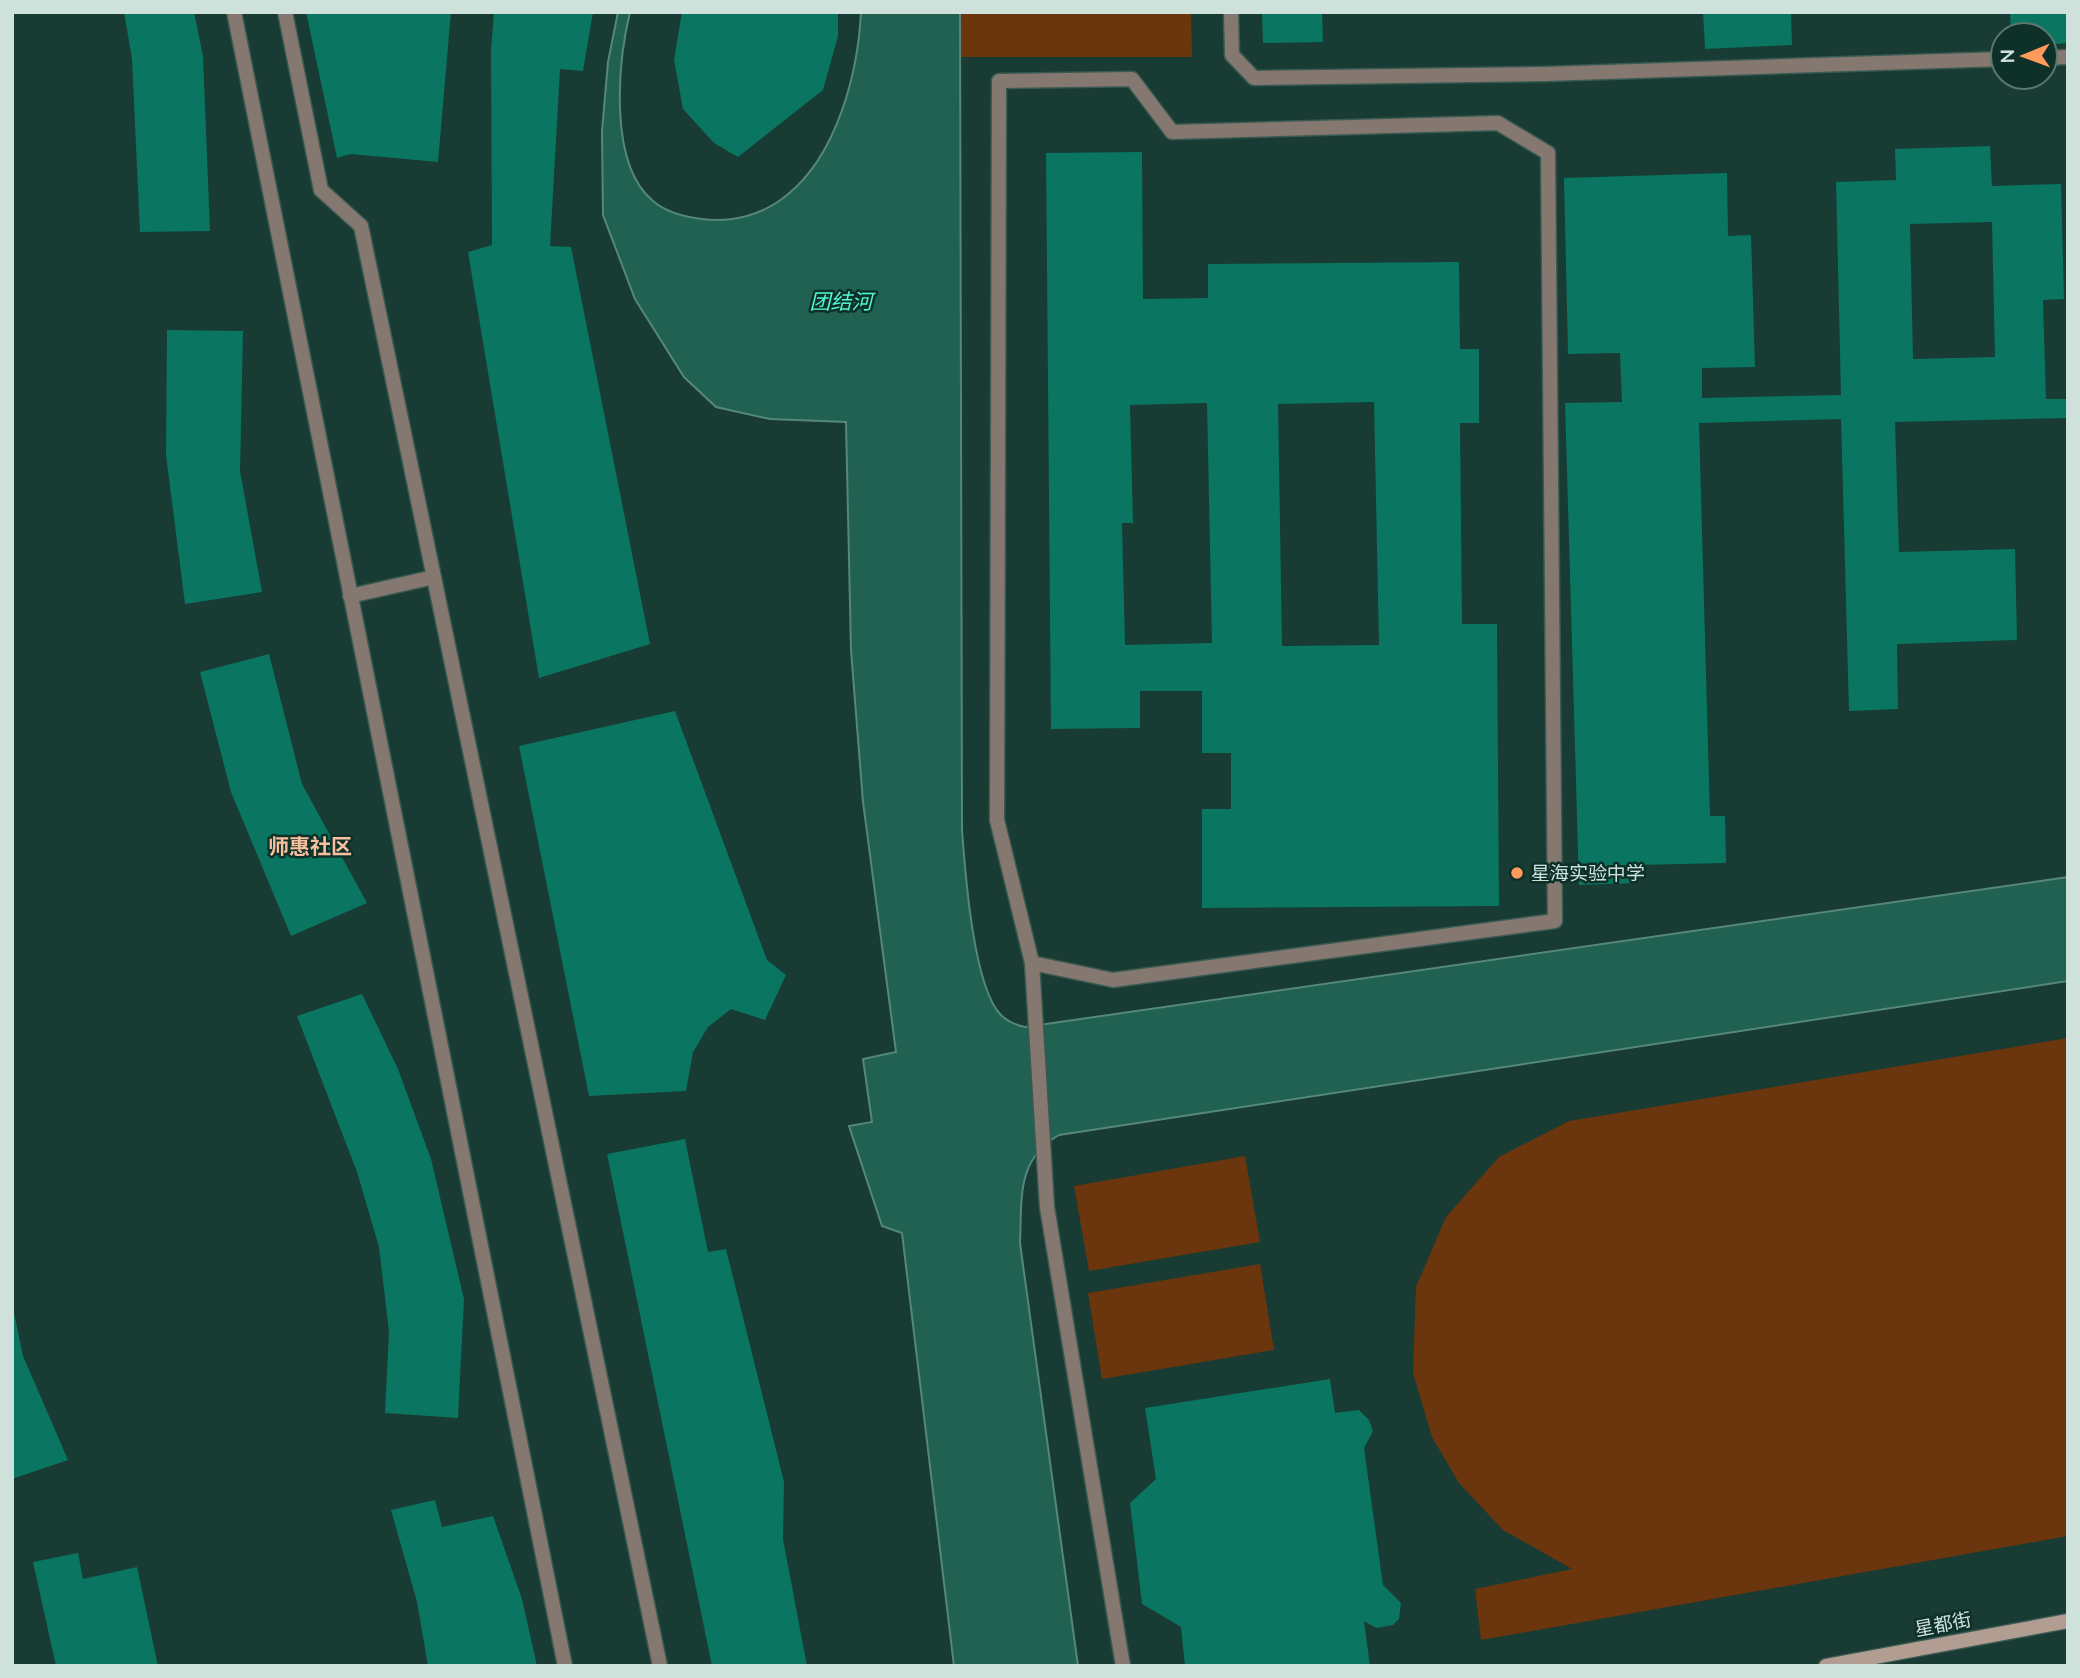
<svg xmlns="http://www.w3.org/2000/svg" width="2080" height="1678" viewBox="0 0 2080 1678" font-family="Mulish,'Noto Sans SC',sans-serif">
<rect width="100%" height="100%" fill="#183b33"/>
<path fill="#6b350d" d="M960 12H1191L1192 57H959Z
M2068 1038V1536L1481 1640 1475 1589 1572 1569 1503 1530 1459 1483 1432 1437 1413 1373 1416 1287 1446 1217 1499 1157 1569 1121Z
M1245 1156 1260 1242 1089 1271 1074 1186Z
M1260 1264 1274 1350 1102 1379 1088 1293Z"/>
<path fill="#216152" stroke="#55877b" stroke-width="2" d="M618 12H630C618 62 608 164 653 201 666 212 685 217 702 219 732 223 763 215 787 195 837 155 858 73 861 12H960L962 830C965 870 973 987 1001 1015 1008 1022 1016 1025 1025 1027L2068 877V981L1059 1135C1016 1159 1022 1199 1020 1243L1078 1666H954L902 1233 882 1226 849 1126 872 1122 863 1059 896 1052 863 802 851 650 846 422 770 419 716 407 684 377 635 299 603 215 602 131 608 62Z"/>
<path fill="#0a7561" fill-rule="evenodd" d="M124 12H194L203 56 210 231 140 232 132 59Z
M306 12H451L438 162 350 154 337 158Z
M494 12H593L583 71 560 69 550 246 571 247 650 644 539 678 468 252 492 245 491 52Z
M682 12H838V36L823 90 738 157 714 143 683 109 674 60Z
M1262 12H1322L1323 42 1263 43Z
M1703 12H1791L1792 45 1705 49Z
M2010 12H2068V43L2045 45V35H2011Z
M1990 146 1992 186 2061 184 2064 299 2043 300 2046 399H2068V418L1895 422 1899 552 2015 549 2017 640 1897 644 1898 709 1849 711 1841 419 1699 423 1710 816H1725L1726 863 1637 865V883L1579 885 1565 403 1622 402 1620 353 1568 354 1564 178 1727 173 1728 236 1751 235 1755 367 1702 368V398L1841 395 1836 182 1896 180 1895 149ZM1992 222 1995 357 1913 359 1910 224Z
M1142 152 1143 299 1208 298V264L1459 262 1460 349H1479V423H1460L1462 624H1497L1499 906 1202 908V809H1231V753H1202V691H1140V728L1051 729 1046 153ZM1374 402 1379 645 1282 646 1278 404ZM1207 403 1212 643 1125 645 1122 523H1133L1130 405Z
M167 330 243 331 240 471 262 592 185 604 166 455Z
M269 654 302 784 367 903 291 936 231 792 200 672Z
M675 711 767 960 786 975 765 1020 731 1009 708 1027 693 1052 686 1091 589 1096 519 746Z
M362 994 398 1069 431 1159 464 1299 458 1418 385 1413 389 1332 379 1247 357 1172 297 1016Z
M685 1139 708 1252 726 1249 784 1482 783 1539 807 1666H712L607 1154Z
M12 1303 23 1356 68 1460 12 1479Z
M1330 1379 1335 1413 1359 1410 1369 1420 1373 1431 1364 1448 1383 1585 1401 1603 1399 1619 1393 1625 1376 1628 1364 1621 1370 1666H1185L1181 1627 1142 1604 1130 1503 1156 1479 1145 1408Z
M435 1500 442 1527 493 1516 522 1599 537 1666H428L417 1602 391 1510Z
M78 1553 83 1579 137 1567 158 1666H56L33 1562Z"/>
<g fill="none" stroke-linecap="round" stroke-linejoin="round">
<defs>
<path id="lane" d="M234 12 565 1666
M1231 12 1232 55 1254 78 1545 74 2003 59
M2045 58 2068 57
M1032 963 1113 980 1555 921 1548 153 1498 123 1172 132 1132 79 999 81 997 820 1032 963 1047 1207 1123 1666"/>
<path id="street" d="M285 12 321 190 361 226 660 1666
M350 596 434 577"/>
<path id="secondary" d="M1826 1666 2068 1621"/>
</defs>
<use href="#lane" stroke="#395951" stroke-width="17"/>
<use href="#street" stroke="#395951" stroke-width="17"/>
<use href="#secondary" stroke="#395951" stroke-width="17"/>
<use href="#lane" stroke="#857870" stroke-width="14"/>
<use href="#street" stroke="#857870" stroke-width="14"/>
<use href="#secondary" stroke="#b29d92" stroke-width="14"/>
</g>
<circle fill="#ff9a5b" stroke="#0d3129" stroke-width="2.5" cx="1517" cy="873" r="7"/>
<g text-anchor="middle" stroke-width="5" stroke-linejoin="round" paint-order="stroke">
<g font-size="19" fill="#cee1db" stroke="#0d3129" text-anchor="start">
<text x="1531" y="880">星海实验中学</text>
</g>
<g font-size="19" fill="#cee1db" stroke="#0d3129">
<text transform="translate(1943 1624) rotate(-11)" y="7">星都街</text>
</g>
<g font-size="21" font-style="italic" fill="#50f7d3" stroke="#0d3129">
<text x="841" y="309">团结河</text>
</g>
<g font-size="21" font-weight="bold" fill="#f8be9d" stroke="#0d3129">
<text x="310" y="854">师惠社区</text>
</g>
</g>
<rect width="2080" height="1678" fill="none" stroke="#cee1db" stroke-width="28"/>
<g transform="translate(2024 56) rotate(269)"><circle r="33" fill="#0d3129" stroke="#5a7770" stroke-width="2"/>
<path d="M0-5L12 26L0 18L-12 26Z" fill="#ff9a5b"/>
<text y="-10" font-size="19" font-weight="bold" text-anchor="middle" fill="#cee1db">N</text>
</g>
</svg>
